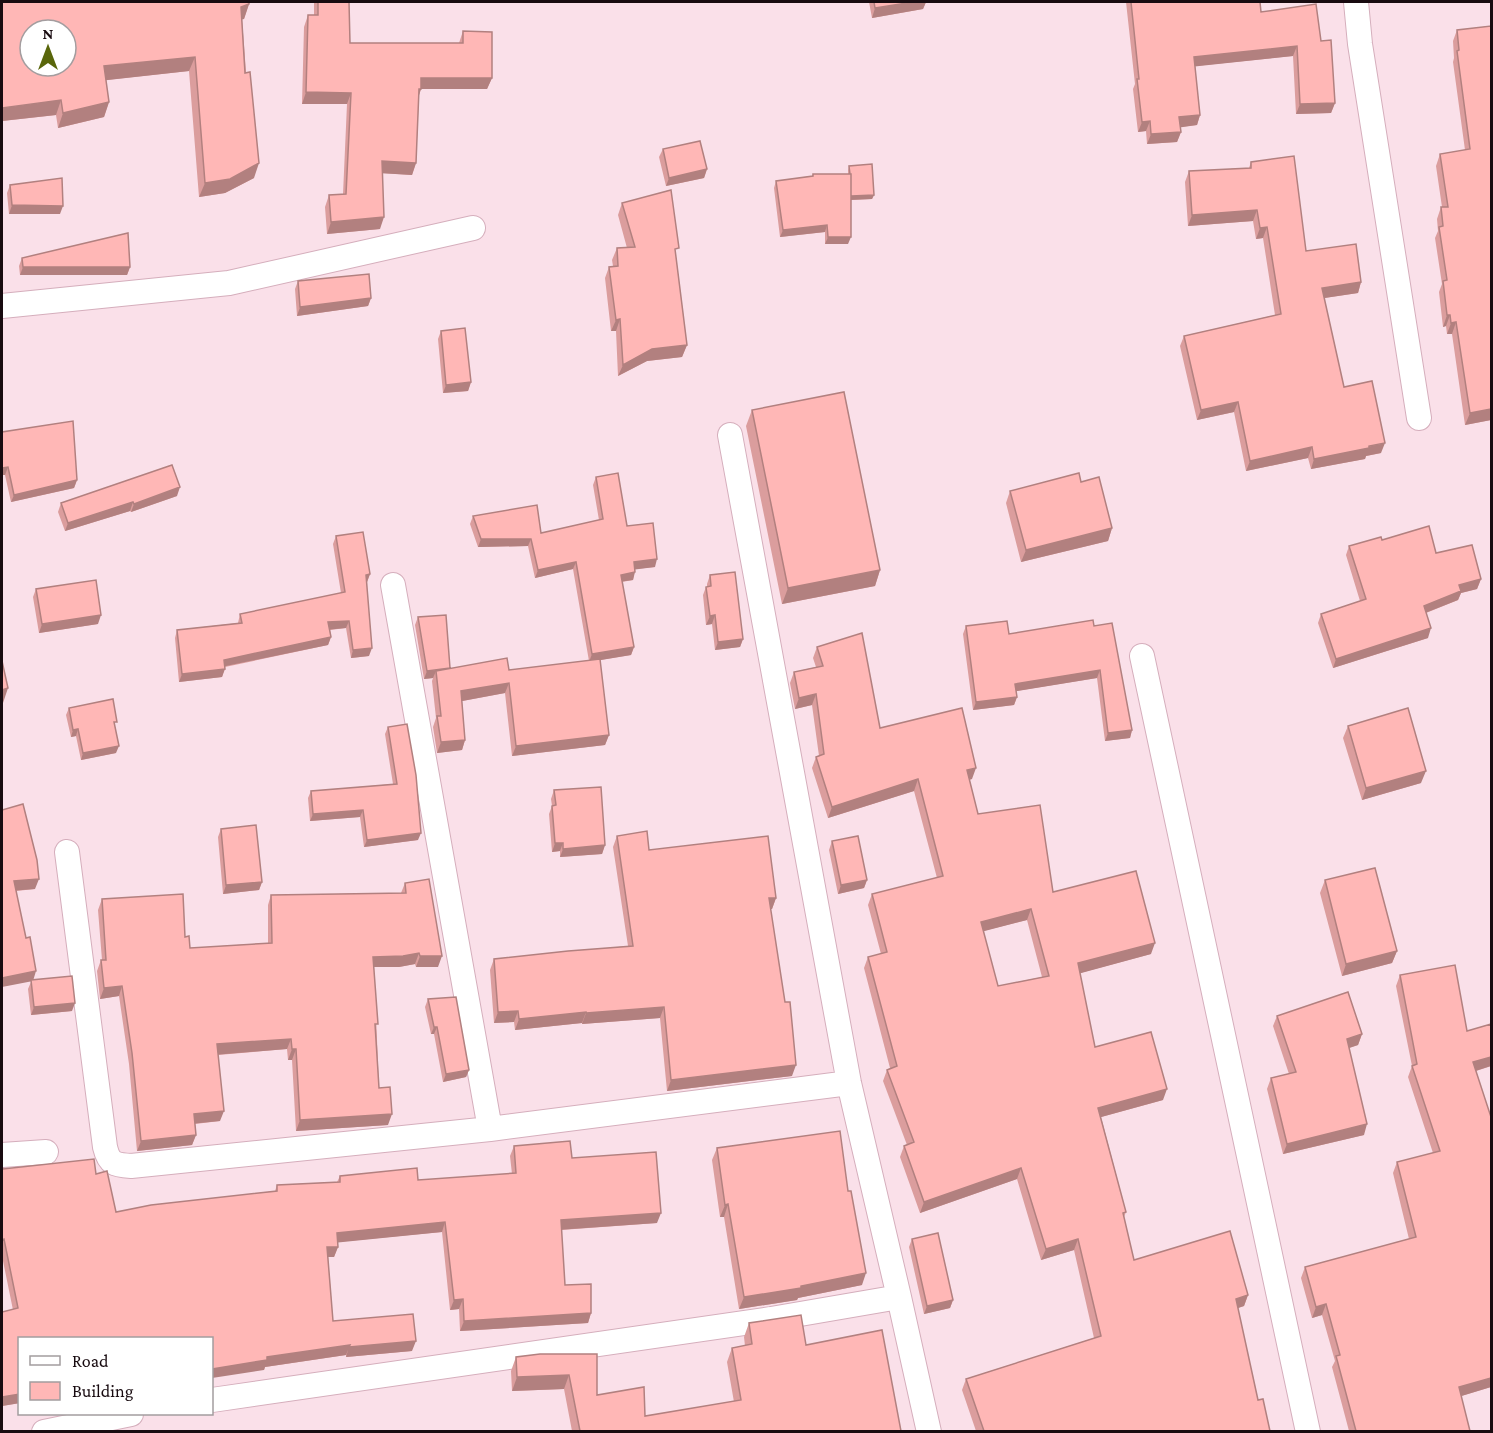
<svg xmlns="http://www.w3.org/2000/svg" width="1493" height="1433" viewBox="0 0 1493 1433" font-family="'Crimson Pro',serif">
<rect width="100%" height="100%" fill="#fae0e9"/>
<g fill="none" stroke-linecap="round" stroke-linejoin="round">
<defs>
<path id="minor" d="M1356 2 1360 44 1419 418
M2 306 229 283 473 228
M730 435 849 1083 899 1297 929 1432
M393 585 490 1129
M1142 656 1308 1432
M67 852 105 1147C109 1164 115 1165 131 1166L490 1129 849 1083
M2 1155 46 1152
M212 1400 771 1319 899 1297
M44 1432 131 1414"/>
</defs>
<use href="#minor" stroke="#d5aebc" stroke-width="26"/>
<use href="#minor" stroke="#fff" stroke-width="24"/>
</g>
<path fill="#db9d9d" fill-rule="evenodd" d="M314 2H349L350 43H459L463 31 492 78 487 89H421L419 95 416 163 412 175 382 173 380 229 327 234 325 207 329 195 343 194 347 104H302L304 27 308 15H314Z
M869 2H926L923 9 872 18Z
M1126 2H1260L1261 12 1321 41 1335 103 1331 113 1296 114 1293 56 1195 66 1200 115 1197 125 1180 127 1181 132 1177 142 1147 144 1146 131 1138 132 1133 89 1135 84Z
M249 4 244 19H242L254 178 225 193 199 197 189 71 106 80 109 102 104 117 58 128 56 115 2 121Z
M1491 26V420L1465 425 1452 334H1447L1446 326 1443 327 1439 292 1442 284 1435 238 1438 231 1437 219 1441 207H1442L1436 166 1440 154 1465 150 1453 62 1454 58 1453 41 1457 30Z
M663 149 707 169 704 178 666 186 659 157Z
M1251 162 1306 251 1361 282 1358 293 1324 298 1344 387 1381 453 1366 456 1365 459 1311 469 1308 458 1246 471 1234 412 1197 420 1180 346 1184 336 1275 315 1263 238 1256 239 1253 221 1188 226 1185 182 1189 171 1249 168Z
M849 166 874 195 872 199 851 200 848 244H825V232L780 237 774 188 776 181 812 176 813 174H848V170Z
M10 185 60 214H9L7 193Z
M622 203 676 257 687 345 682 357 647 361 618 376 616 331H611L605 278 609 267 613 266 612 260 617 248H627L618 215Z
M22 258 130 267 127 275H20L19 266Z
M298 281 371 298 368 306 297 316 295 289Z
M441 331 471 382 468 391 443 393 438 339Z
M752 410 880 570 875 586 782 604 746 426Z
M2 432 77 480 74 488 11 502 5 475H2Z
M596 477 655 567 635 569 633 580 622 582 634 647 631 655 600 660 609 735 605 745 512 756 505 693 462 701 465 740 462 750 437 753 433 727 436 718 432 681 433 678 424 679 415 625 418 617 450 668 509 670 589 661 573 569 535 578 528 546 478 547 470 524 473 516 541 533 599 520 593 485Z
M1081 482 1112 528 1108 541 1021 562 1006 503 1010 491Z
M177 496 131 512 130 511 65 531 58 512 61 503Z
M336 536 370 574 367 582 369 656 351 658 346 628 330 630 331 637 328 645 225 667 222 677 179 682 175 638 177 630 238 623 240 614 341 593 333 544Z
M1382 540 1436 553 1481 579 1477 589 1461 593 1458 600 1426 613 1428 638 1333 668 1318 623 1321 614 1360 601 1346 555 1349 546Z
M710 575 743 639 740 647 715 650 712 624 706 625 703 595 706 587H707V584Z
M36 589 98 624 39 633 33 597Z
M966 626 1009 634 1094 626 1132 730 1130 738 1105 741 1097 678 1016 691 1017 697 1014 705 973 710 963 634Z
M817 647 880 728 972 779 969 780 978 814 1053 892 1151 954 1080 973 1095 1047 1163 1100 1101 1117 1126 1212 1124 1217 1134 1260 1248 1295 1244 1306 1238 1308 1258 1400 1270 1431H976L962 1390 966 1379 1094 1338 1074 1250 1041 1260 1017 1179 920 1213 900 1157 904 1146 907 1145 883 1081 887 1070 890 1068 864 968 868 957 881 954 868 905 872 894 937 878 914 791 828 818 812 768 816 757 819 756 812 705 795 709 790 683 794 672 816 667 813 658ZM1027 920 1042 977 998 986 983 931Z
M69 708 116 753 81 760 76 736 71 737 66 715Z
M1348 726 1421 783 1362 800 1343 738Z
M388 727 418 840 364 847 360 817 310 821 308 798 311 791 393 784 385 734Z
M554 790 605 845 602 854 560 857V851L552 852 549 814 552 806 551 799Z
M2 810 35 889 16 891 33 980 72 1011 31 1015 28 989 31 982Z
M221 829 262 882 259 890 223 894 218 837Z
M617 836 649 850 776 898 772 909H770L792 1076 667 1091 660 1018 582 1024V1023L515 1030 514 1022 494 1023 490 970 494 959 628 946 613 847Z
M832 841 867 880 864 888 838 894 829 850Z
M1325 880 1397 951 1392 963 1342 976 1320 893Z
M405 883 438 967H416L415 964 399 967H374L379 1088 388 1125 296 1131 292 1060H288L287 1049 218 1055 220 1121 195 1124 196 1135 192 1145 137 1151 129 1064 119 996 100 999 97 971 101 960H102L98 910 102 899 185 937 190 948 268 943V905L271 895 401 893Z
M1400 975 1467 1031 1491 1024V1066L1476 1071 1491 1117V1387L1461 1396 1470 1431H1349L1332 1367 1335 1361 1322 1315 1312 1318 1301 1278 1305 1267 1409 1239 1393 1173 1397 1162 1433 1153 1408 1077 1412 1066 1396 986Z
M428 999 469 1070 466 1077 443 1082 434 1034H431L425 1007Z
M1277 1016 1362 1034 1358 1045 1349 1048 1364 1135 1283 1154 1267 1089 1271 1078 1289 1074 1273 1026Z
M514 1146 572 1158 657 1223 561 1230 565 1285 591 1313 588 1323 460 1331 459 1309 450 1310 442 1232 337 1242 338 1247 334 1257H328L333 1321 412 1351 346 1357V1355L265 1367 264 1370 212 1338H20V1403L2 1406V1312L13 1310 2 1256V1167L3 1169 96 1174 116 1212 275 1191 277 1185 337 1182 340 1176 418 1180 512 1174 510 1156Z
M717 1148 848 1191 862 1285 798 1298 797 1300 739 1309 724 1217H720L712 1160Z
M912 1239 953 1300 950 1308 924 1314 909 1247Z
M749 1323 806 1345 901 1431H572L564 1389 512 1391 511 1371 516 1357 540 1354 597 1395 645 1416 734 1402 727 1362 732 1348 745 1346 744 1337Z"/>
<path fill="#b2807f" d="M913 2H926L923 9 872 18 875 8Z
M249 4 244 19 236 21 241 7Z
M1297 46 1293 56 1190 67 1194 57Z
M195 57 189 71 99 81 104 66Z
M421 78H492L487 89H421L417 101Z
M306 92 351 93 347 104H302Z
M61 100 56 115 2 121V108Z
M109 102 104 117 58 128 63 113Z
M1335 103 1331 113 1296 114 1300 104Z
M1200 115 1197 125 1176 128 1179 117Z
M1150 121 1146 131 1138 132 1142 122Z
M1181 132 1177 142 1147 144 1151 134Z
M382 161 416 163 412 175 378 173Z
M259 163 254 178 225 193 199 197 205 183Z
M707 169 704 178 666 186 669 178Z
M874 195 872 199 849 200 851 196Z
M12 205 63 206 60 214H9Z
M1257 210 1253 221 1188 226 1192 215Z
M384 217 380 229 327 234 331 222Z
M827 225 825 232 780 237 783 230Z
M1267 227 1263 238 1256 239 1260 228Z
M828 237H851L848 244H825Z
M23 267H130L127 275H20Z
M1361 282 1358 293 1318 299 1322 288Z
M371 298 368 306 297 316 300 307Z
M1447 315H1450L1446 326 1443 327Z
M620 319 616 331H611L616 320Z
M1456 322 1452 334H1447L1451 323Z
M687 345 682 357 647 361 618 376 623 365 652 349Z
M471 382 468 391 443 393 446 385Z
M1238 402 1234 412 1197 420 1201 410Z
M1491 409V420L1465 425 1470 413Z
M1385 443 1381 453 1366 456 1365 459 1311 469 1314 459Z
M1312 447 1308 458 1246 471 1250 461Z
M8 467 5 475H2V468Z
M77 480 74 488 11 502 14 495Z
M180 487 177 496 131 512 134 504Z
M133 502 130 511 65 531 68 523Z
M1112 528 1108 541 1021 562 1026 550Z
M481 539H531L528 546 478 547Z
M657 559 655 567 631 570 634 562Z
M576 562 573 569 535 578 538 570Z
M880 570 875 586 782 604 788 588Z
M635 572 633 580 618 582 621 575Z
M370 574 367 582 363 583 366 575Z
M1481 579 1477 589 1461 593 1458 600 1420 615 1424 606 1459 585Z
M101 615 98 624 39 633 42 624Z
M715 615 712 624 706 625 710 616Z
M349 621 346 628 325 630 328 622Z
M1431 628 1428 638 1333 668 1336 659Z
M331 637 328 645 221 667 224 660Z
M743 639 740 647 715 650 718 642Z
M634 647 631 655 589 662 592 654Z
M372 648 369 656 351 658 353 650Z
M225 669 222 677 179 682 182 674Z
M450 669 436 671 433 678 424 679 427 671Z
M1100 670 1097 678 1012 692 1015 684Z
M509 683 505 693 457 702 461 691Z
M8 688 3 703 2 704V690Z
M816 694 812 705 795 709 799 698Z
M1017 697 1014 705 973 710 976 702Z
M78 729 76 736 71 737 73 730Z
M1132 730 1130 738 1105 741 1108 733Z
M609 735 605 745 512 756 516 746Z
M465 740 462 750 437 753 441 742Z
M119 746 116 753 81 760 83 753Z
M976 768 972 779 963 781 967 770Z
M1426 771 1421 783 1362 800 1366 788Z
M918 779 914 791 828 818 832 807Z
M363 810 360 817 310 821 313 814Z
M421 833 418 840 364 847 367 840Z
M555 843H563L560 851 552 852Z
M605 845 602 854 560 857 563 849Z
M39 879 35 889 10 891 14 881Z
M867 880 864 888 838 894 841 885Z
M262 882 259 890 223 894 226 885Z
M769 898H776L772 909H765Z
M1031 909 1027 920 977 933 981 922Z
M1155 943 1151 954 1074 975 1078 963Z
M1397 951 1392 963 1342 976 1346 964Z
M419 953 415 964 399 967H369L373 957Z
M420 956H442L438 967H416Z
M36 971 33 981 2 987V978Z
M122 986 119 996 100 999 104 988Z
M75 1003 72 1011 31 1015 34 1007Z
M664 1007 660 1018 582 1024 586 1013Z
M518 1011 514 1022 494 1023 498 1012Z
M586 1012 582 1023 515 1030 519 1019Z
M434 1027H437L434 1034H431Z
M1362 1034 1358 1045 1343 1050 1347 1039Z
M291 1039 287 1049 213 1055 217 1044Z
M292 1049H296L292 1060H288Z
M1491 1057V1066L1469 1073 1473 1062Z
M796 1065 792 1076 667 1091 671 1080Z
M469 1070 466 1077 443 1082 446 1074Z
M1167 1089 1163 1100 1094 1119 1098 1108Z
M224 1111 220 1121 190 1124 194 1114Z
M392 1114 388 1125 296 1131 300 1120Z
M1367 1124 1364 1135 1283 1154 1287 1144Z
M196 1135 192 1145 137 1151 141 1141Z
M1021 1168 1017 1179 920 1213 924 1202Z
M728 1204 724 1217H720L725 1205Z
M661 1213 657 1223 557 1230 561 1220Z
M445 1222 442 1232 333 1243 337 1233Z
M1078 1239 1074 1250 1041 1260 1046 1249Z
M327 1247H338L334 1257H324Z
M866 1273 862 1285 798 1298 797 1300 739 1309 744 1297Z
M1248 1295 1244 1306 1232 1310 1236 1299Z
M463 1299 459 1309 450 1310 454 1300Z
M953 1300 950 1308 924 1314 927 1306Z
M1326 1304 1322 1315 1312 1318 1316 1307Z
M591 1313 588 1323 460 1331 464 1321Z
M416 1341 412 1351 346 1357 349 1347Z
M350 1345 346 1355 265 1367 264 1370 212 1378V1369L267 1357Z
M569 1375 564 1389 512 1391 517 1377Z
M1491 1378V1387L1455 1398 1459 1387Z
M20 1394V1403L2 1406V1397Z"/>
<path fill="#ffb7b6" stroke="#b2807f" stroke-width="1.5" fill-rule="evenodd" d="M2 2H249V4L241 7 245 73 250 72 259 163 230 179 205 183 195 57 104 66 109 102 63 113 61 100 2 108ZM30 30H66V66H30Z
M318 2H349L350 43H463V31L492 32V78H421V89H419L416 163 382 161 384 217 331 222 329 195 346 194 351 93 306 92 308 15H318Z
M874 2H913L875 8Z
M1131 2H1260L1261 12 1316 4 1321 41 1331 40 1335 103 1300 104 1297 46 1194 57 1200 115 1179 117 1181 132 1151 134 1150 121 1142 122 1137 79H1139Z
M1491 26V409L1470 413 1456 322 1451 323 1450 315H1447L1443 281 1447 280 1439 227 1443 226 1441 207H1448L1440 154 1470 149 1457 51 1459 50 1457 30Z
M700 141 707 169 669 178 663 149Z
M1294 156 1306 251 1356 244 1361 282 1322 288 1344 387 1372 381 1385 443 1369 446V448L1314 459 1312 447 1250 461 1238 402 1201 410 1184 336 1281 314 1267 227 1260 228 1257 210 1192 215 1189 171 1251 168V162Z
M872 164 874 195 851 196V174H850L849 166Z
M813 174H851V237H828L827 225 783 230 776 181 813 176Z
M62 178 63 206 12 205 10 185Z
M671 190 679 248 675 249 687 345 652 349 623 365 620 319 616 320 609 267 618 266 617 248 635 247 622 203Z
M128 233 130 267H23L22 258Z
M369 274 371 298 300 307 298 281Z
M465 328 471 382 446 385 441 331Z
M844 392 880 570 788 588 752 410Z
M73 421 77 480 14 495 8 467 2 468V432Z
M172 465 180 487 134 504 133 502 68 523 61 503Z
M618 473 627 526 653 523 657 559 634 562 635 572 621 575 634 647 592 654 576 562 538 570 531 539H481L473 516 537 505 541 533 603 519 596 477Z
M1079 473 1081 482 1099 477 1112 528 1026 550 1010 491Z
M1429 526 1436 553 1472 545 1481 579 1459 585 1461 591 1424 606 1431 628 1336 659 1321 614 1366 599 1349 546 1381 537 1382 540Z
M363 532 370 574 366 575 372 648 353 650 349 621 328 622 331 637 224 660 225 669 182 674 177 630 242 623 240 614 345 592 336 536Z
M735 572 743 639 718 642 715 615 710 616 706 587 711 586 710 575Z
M96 580 101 615 42 624 36 589Z
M446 615 450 668 427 671 418 617Z
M1093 620 1094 626 1112 623 1132 730 1108 733 1100 670 1015 684 1017 697 976 702 966 626 1007 621 1009 634Z
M862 633 880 728 962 708 976 768 967 770 978 814 1040 805 1053 892 1136 871 1155 943 1078 963 1095 1047 1151 1032 1167 1089 1098 1108 1126 1212 1123 1213 1134 1260 1230 1231 1248 1295 1236 1299 1258 1400 1263 1399 1270 1431H984L966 1379 1101 1336 1078 1239 1046 1249 1021 1168 924 1202 904 1146 914 1142 887 1070 897 1066 868 957 887 952 872 894 943 876 918 779 832 807 816 757 824 754 816 694 799 698 794 672 823 666 817 647ZM1031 909 1049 976 998 986 981 922Z
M507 658 509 670 600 659 609 735 516 746 509 683 461 691 465 740 441 742 437 716H441L436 671Z
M2 661 8 688 2 690Z
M113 699 117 722H114L119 746 83 753 78 729 73 730 69 708Z
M1408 708 1426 771 1366 788 1348 726Z
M407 724 416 775 421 833 367 840 363 810 313 814 311 791 397 784 388 727Z
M601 787 605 845 563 849V843H555L552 806 556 805 554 790Z
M23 804 37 860 39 879 14 881 26 938 30 937 36 971 2 978V810Z
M256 825 262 882 226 885 221 829Z
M647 831 649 850 768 836 776 898H769L785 1002H790L796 1065 671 1080 664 1007 586 1013V1012L519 1019 518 1011 498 1012 494 959 568 951 633 946 617 836Z
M858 836 867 880 841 885 832 841Z
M1375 868 1397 951 1346 964 1325 880Z
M429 879 442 956H420L419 953 403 956 373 957 378 1024H375L379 1088 390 1087 392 1114 300 1120 296 1049H292L291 1039 217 1044 224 1111 194 1114 196 1135 141 1141 132 1053 122 986 104 988 101 960H106L102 899 183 894 185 937 189 936 190 948 272 943 271 895 406 893 405 883Z
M1455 965 1467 1031 1491 1024V1057L1473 1062 1491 1117V1378L1459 1387 1470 1431H1356L1336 1356 1340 1355 1326 1304 1316 1307 1305 1267 1416 1237 1397 1162 1440 1151 1412 1066 1417 1064 1400 975Z
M72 976 75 1003 34 1007 31 980Z
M1348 992 1362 1034 1347 1039 1367 1124 1287 1144 1271 1078 1296 1072 1277 1016Z
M456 997 469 1070 446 1074 437 1027H434L428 999Z
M840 1131 848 1191H851L866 1273 801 1286V1288L744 1297 728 1204 725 1205 717 1148Z
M570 1141 572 1158 656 1152 661 1213 561 1220 565 1285 591 1284V1313L464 1321 463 1299 454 1300 445 1222 337 1233 338 1247H327L333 1321 413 1314 416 1341 349 1347 350 1345 267 1357V1360L212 1369V1338H20V1394L2 1397V1312L18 1308 4 1239 2 1240V1167L3 1169 94 1159 96 1174 107 1171 116 1212 151 1205 277 1191V1185L340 1182V1176L417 1168 418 1180 516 1173 514 1146Z
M938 1233 953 1300 927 1306 912 1239Z
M801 1315 806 1345 882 1330 901 1431H580L569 1375 517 1377 516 1357 540 1354H597V1395L644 1387 645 1416 741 1400 732 1348 752 1344 749 1323Z"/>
<rect width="1493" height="1433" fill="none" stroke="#180b10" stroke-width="6"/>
<rect x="18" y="1337" width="195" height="78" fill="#ffffff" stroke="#a39d9f" stroke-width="1.5"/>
<rect x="30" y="1356" width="30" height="9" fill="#ffffff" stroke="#a39d9f" stroke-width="1.5"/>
<text x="72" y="1367" font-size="18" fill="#180b10">Road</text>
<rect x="30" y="1382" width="30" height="18" fill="#ffb7b6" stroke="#a39d9f" stroke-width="1.5"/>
<text x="72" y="1397" font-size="18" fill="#180b10">Building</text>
<g transform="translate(48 48)"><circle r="28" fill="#ffffff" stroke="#a39d9f" stroke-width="1.5"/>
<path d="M0-4.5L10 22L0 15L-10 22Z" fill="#59660b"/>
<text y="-9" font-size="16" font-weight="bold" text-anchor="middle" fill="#180b10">N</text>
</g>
</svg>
